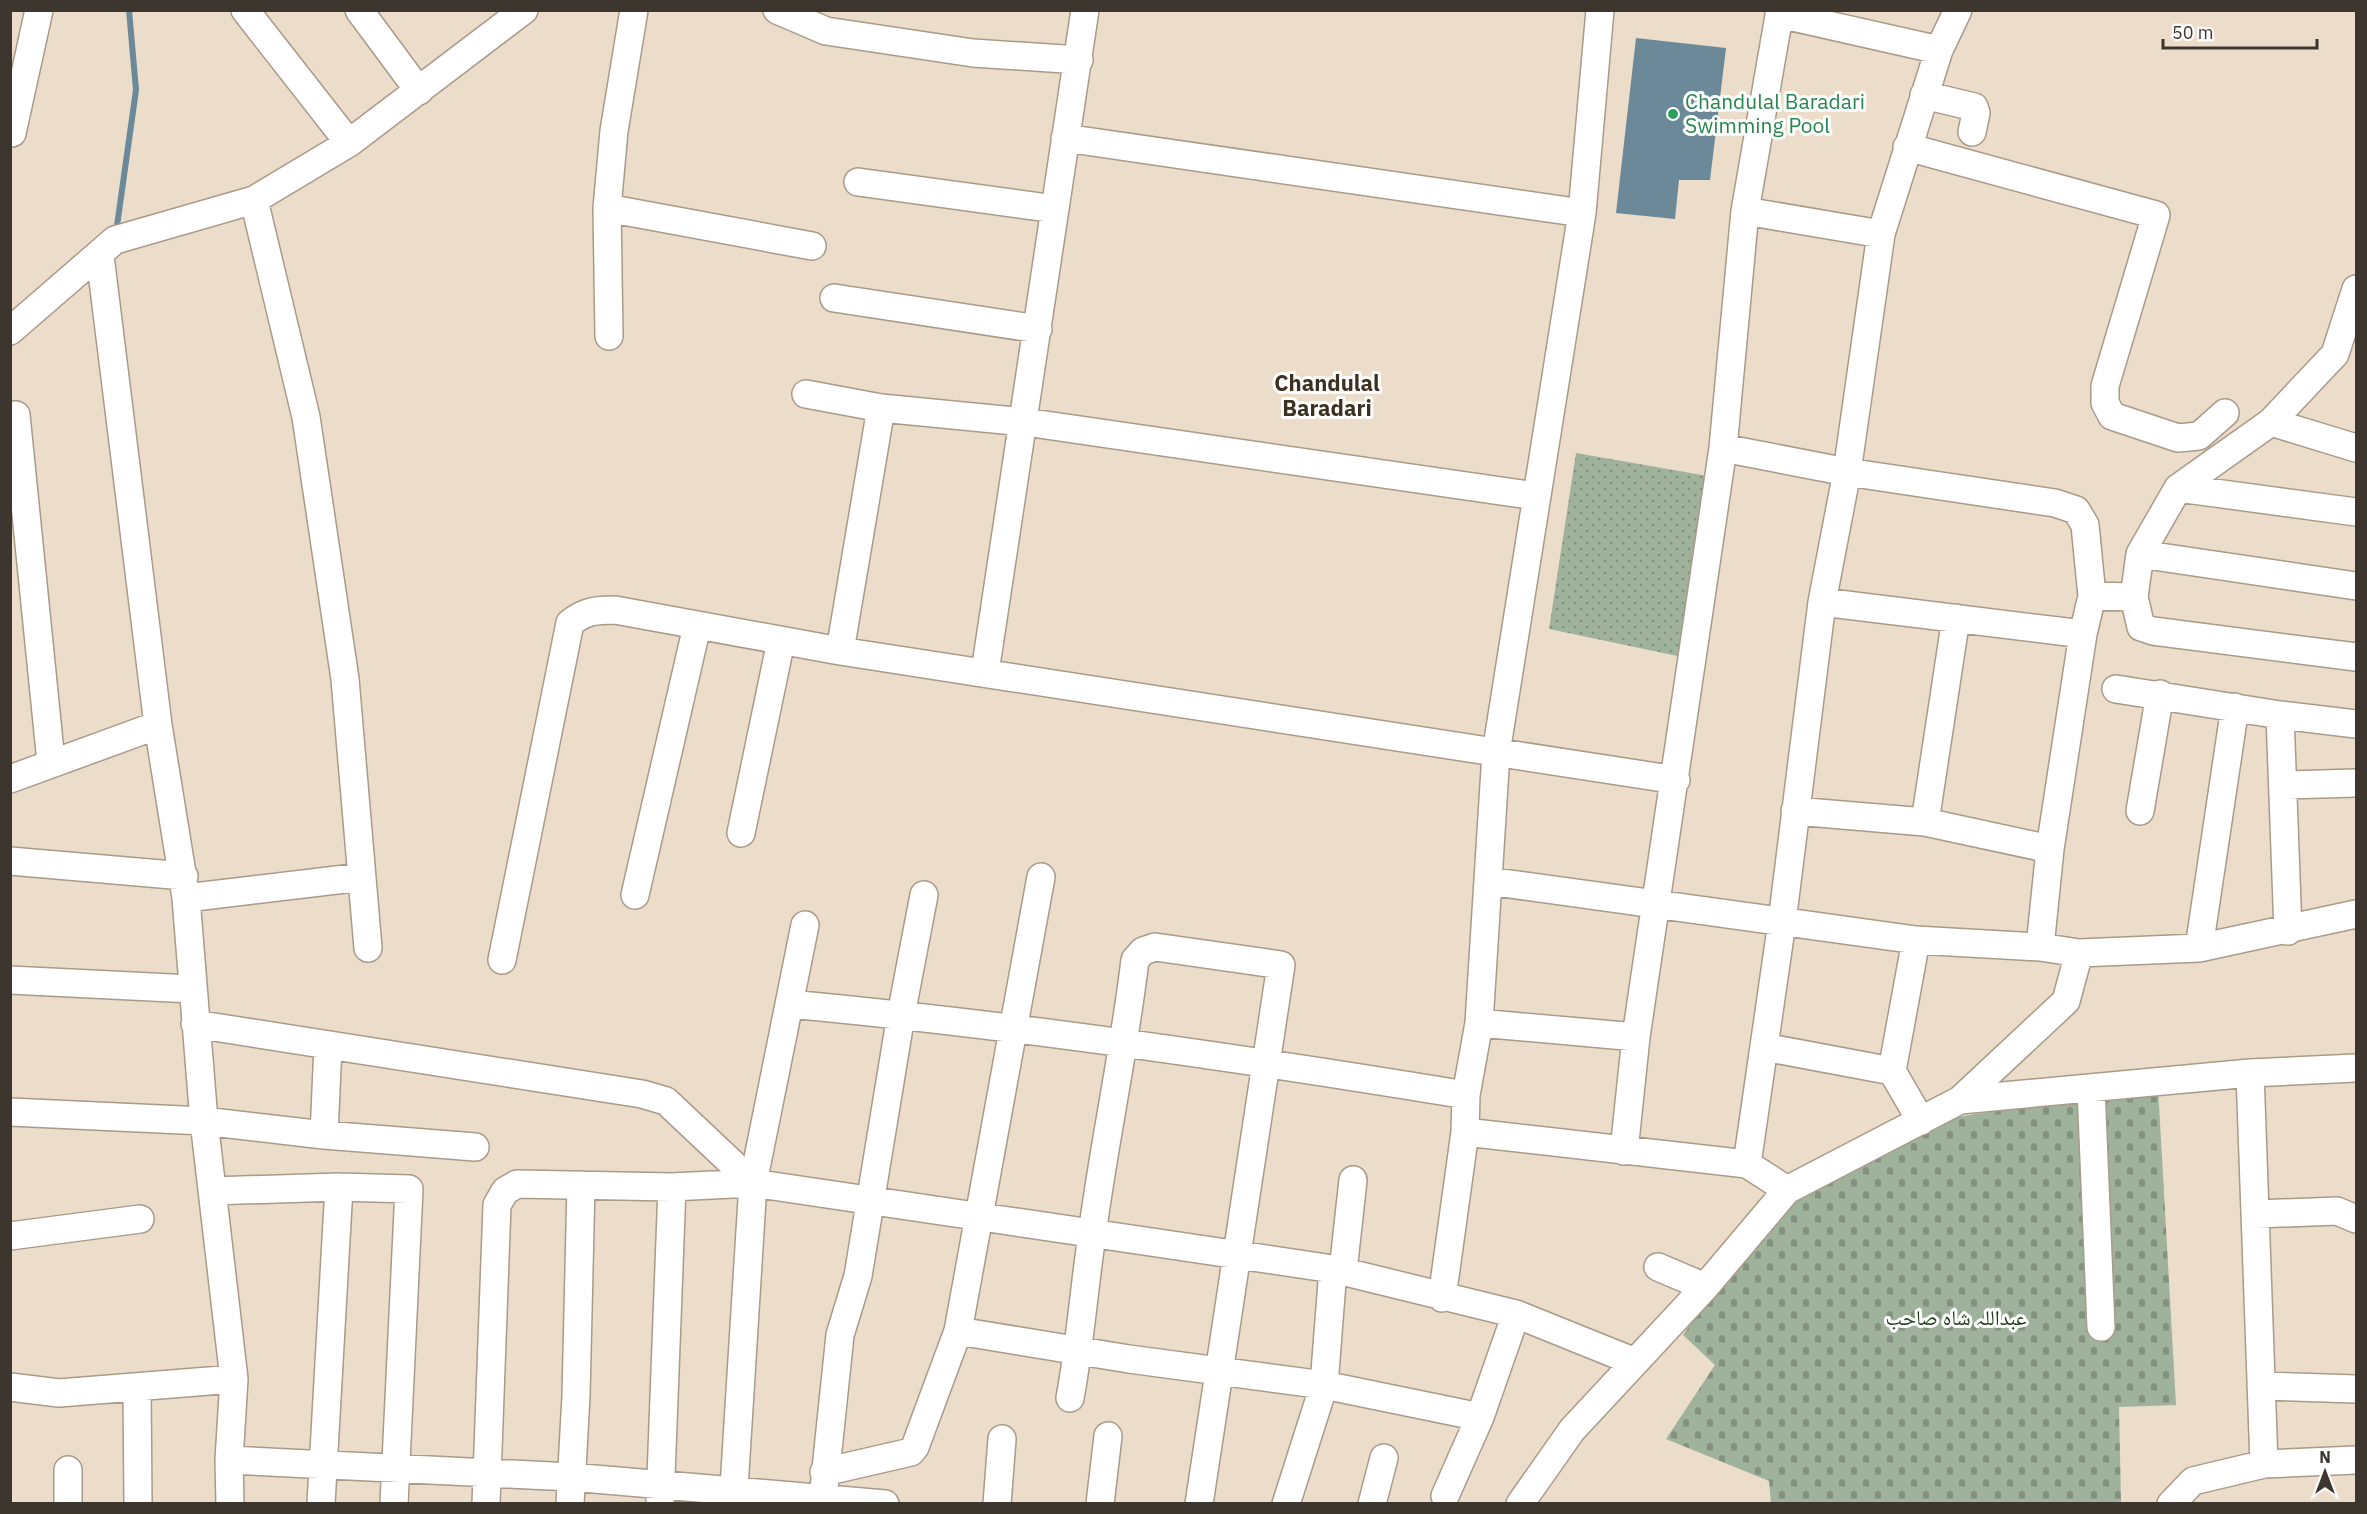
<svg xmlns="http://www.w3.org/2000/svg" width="2367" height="1514" viewBox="0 0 2367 1514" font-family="'IBM Plex Sans','Noto Naskh Arabic',sans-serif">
<defs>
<pattern id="cemetery-stones" width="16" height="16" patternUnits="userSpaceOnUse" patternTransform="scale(1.5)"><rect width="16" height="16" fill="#9fb29b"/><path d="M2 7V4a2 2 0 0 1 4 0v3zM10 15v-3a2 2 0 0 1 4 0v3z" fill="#83927f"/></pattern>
<pattern id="park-dots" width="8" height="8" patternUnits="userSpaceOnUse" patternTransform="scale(1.5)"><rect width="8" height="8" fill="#9fb29b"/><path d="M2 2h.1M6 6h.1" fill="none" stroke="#83927f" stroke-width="1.8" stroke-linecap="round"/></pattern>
</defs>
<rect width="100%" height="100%" fill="#ecdcca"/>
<path fill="url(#cemetery-stones)" d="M2158 1087 2176 1405 2119 1407 2121 1503H1771L1769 1481 1666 1439 1715 1365 1683 1335 1756 1229 1791 1193 1943 1119Z"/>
<path fill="url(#park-dots)" d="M1576 453 1719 478 1687 658 1549 629Z"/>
<path fill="#6b8999" d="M1636 38 1726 48 1710 180H1679L1675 219 1616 213Z"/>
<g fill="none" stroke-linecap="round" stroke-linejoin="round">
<path stroke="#6b8999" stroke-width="6" d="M116 233 136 90 129 10"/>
<defs>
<path id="minor" d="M245 10 349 143
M359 10 419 91
M777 10 826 31 973 53 1079 60
M1779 14 1939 50
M1924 95 1974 107 1976 113 1972 132
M12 133 39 10
M1065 138 1582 213
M1907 147 2156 215 2105 386V403L2112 416 2178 438 2199 436 2225 413
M858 182 1055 209
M254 200 306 417 345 679 368 948
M607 208 812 246
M1745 211 1881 234
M100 256 158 725 186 898 204 1121 234 1379 229 1460 230 1504
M834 298 1038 329
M10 331 115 240 254 200 349 143 524 10
M609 336 607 208 614 131 634 10
M806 394 881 408 1025 422 1535 496
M16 415 51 762
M2271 422 2356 448
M1723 448 1847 472 2055 503 2076 510 2085 525 2092 596 2083 634 1822 602
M2178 488 2356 512
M2140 554 2356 586
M2092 596 2134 597 2140 554 2178 488 2271 422 2335 354 2356 289
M2134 597 2141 627 2153 631 2356 657
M840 651 881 408
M985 672 1085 10
M2116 689 2280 715 2356 724
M2280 715 2288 931
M10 779 158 725
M2283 785 2356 783
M1795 811 1925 822 2050 849 2040 947
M2140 811 2160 694
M1925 822 1956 618
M741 833 781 641
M2050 849 2083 634
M10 861 184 876
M1488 881 1916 940 2040 947 2079 953 2199 948 2356 914
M635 895 697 626
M186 898 362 877
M2199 948 2235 707
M502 960 570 623C585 611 596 610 615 610L840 651 1676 780
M10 980 192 989
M789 1004C1016 1025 1241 1058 1466 1095
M1479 1023 1636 1037 1723 448 1745 211 1780 10
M195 1024 642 1094 666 1101 753 1183 1333 1269 1516 1314 1635 1362
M1764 1047 1892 1071 1921 1121
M1892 1071 1916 940
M2250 1073 2264 1464
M2091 1088 2101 1327
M1960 1100 2066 1001 2079 953
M10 1112 204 1121 324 1135 475 1147
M1465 1132 1747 1164 1787 1190
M324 1135 328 1046
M1624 1151 1636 1037
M1747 1164 1782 922 1822 602 1847 472 1881 234 1939 50 1958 10
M753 1183 805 925
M212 1191 339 1187 409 1189 394 1504
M2257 1214 2337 1211 2356 1219
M10 1236 140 1219
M1658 1267 1705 1287
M1343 1271 1353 1180
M1442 1298 1465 1132 1466 1095 1479 1023 1496 753 1582 213 1600 10
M958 1331 1129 1359 1324 1385 1480 1417
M2261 1386 2356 1389
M10 1387 59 1393 234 1379
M137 1388 138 1504
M1070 1398C1080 1344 1084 1289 1092 1235 1104 1143 1124 1053 1135 960L1143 951 1155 947 1281 965 1199 1504
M229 1460 571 1477 885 1504
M68 1470V1504
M824 1472 911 1452 915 1447 958 1331 1041 877
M824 1488 840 1335 858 1276 901 1015 924 895
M1445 1496 1480 1417 1516 1314
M660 1503 672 1187
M321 1504 339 1187
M486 1504 497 1205 505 1191 517 1184 672 1187 753 1183 733 1504
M570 1504 576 1396 581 1185
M997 1504 1002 1439
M1100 1504 1108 1436
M1286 1504 1324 1385 1333 1269
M1372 1504 1384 1458
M1520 1504 1572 1430 1705 1287 1787 1190 1960 1100 2250 1073 2356 1068
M2171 1504 2193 1481 2264 1464 2356 1460"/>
</defs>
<use href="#minor" stroke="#a99a89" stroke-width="30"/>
<use href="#minor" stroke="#fff" stroke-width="27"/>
</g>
<circle fill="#2e9e5b" stroke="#fff" stroke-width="2" cx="1673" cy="114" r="6"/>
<g text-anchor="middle" stroke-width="6" stroke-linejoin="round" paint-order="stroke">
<g font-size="21" fill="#27864d" stroke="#fff" text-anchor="start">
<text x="1685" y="109">Chandulal Baradari<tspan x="1685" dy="24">Swimming Pool</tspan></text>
</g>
<g font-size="21" fill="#1d3c16" stroke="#fff">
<text x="1956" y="1325">عبداللہ شاہ صاحب</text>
</g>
<g font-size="22" font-weight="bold" fill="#3c3021" stroke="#fff">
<text x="1327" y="391">Chandulal<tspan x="1327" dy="25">Baradari</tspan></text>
</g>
</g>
<rect width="2367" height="1514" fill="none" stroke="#3d362f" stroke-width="24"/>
<g transform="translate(2325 1472)" stroke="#ffffff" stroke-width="4.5" paint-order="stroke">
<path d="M0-4.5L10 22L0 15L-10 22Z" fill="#3d362f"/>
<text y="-9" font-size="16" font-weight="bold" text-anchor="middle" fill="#3d362f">N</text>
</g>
<path d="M2163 39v9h154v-9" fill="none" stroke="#3d362f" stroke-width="3"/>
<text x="2172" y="39" font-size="18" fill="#3d362f" stroke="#ffffff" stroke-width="4.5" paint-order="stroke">50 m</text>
</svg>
